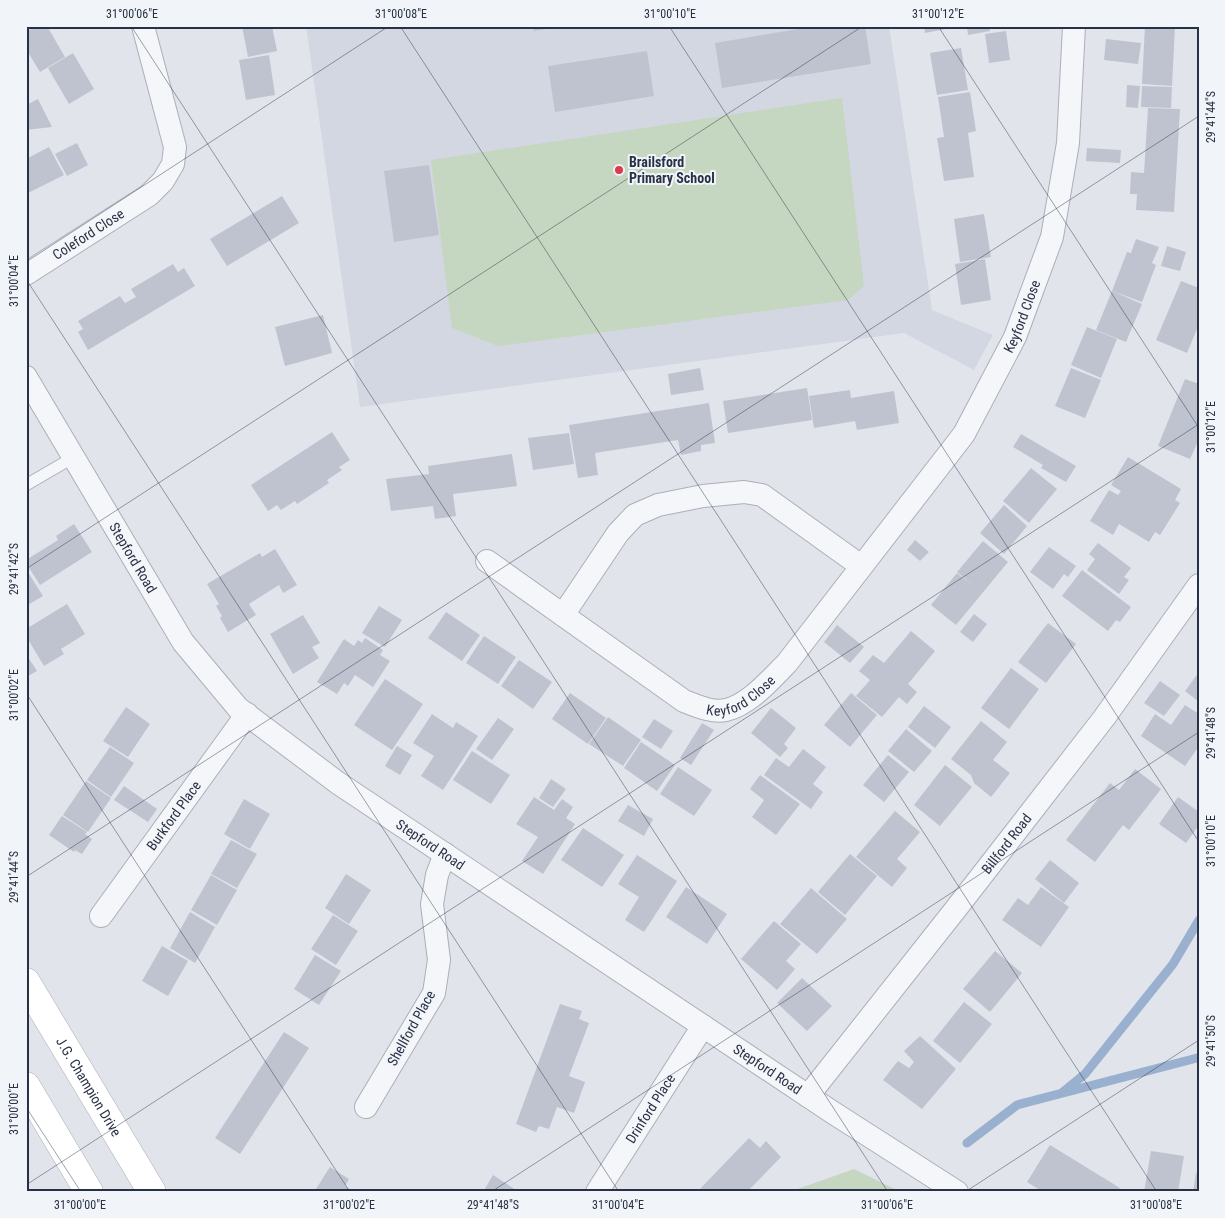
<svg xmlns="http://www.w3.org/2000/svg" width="1225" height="1218" font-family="'Roboto Condensed',sans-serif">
<rect width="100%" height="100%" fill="#e1e5eb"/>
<!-- built -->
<polygon fill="#d3d7e1" points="306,26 889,26 932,310 993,335 974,370 904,333 360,407"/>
<!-- green -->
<g fill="#c5d6c1">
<polygon points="842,98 864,286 848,300 498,346 452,328 431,160"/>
<polygon points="854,1169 901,1192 789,1192"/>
</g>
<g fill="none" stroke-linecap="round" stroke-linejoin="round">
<!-- stream -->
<g stroke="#99b0cf" stroke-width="9">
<polyline points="1063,1092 1085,1074 1173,964 1199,920"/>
<polyline points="967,1143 1017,1105 1197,1058 1199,1059"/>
</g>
</g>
<!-- building -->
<g fill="#bec3cf">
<polygon points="37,26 47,26 65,57 40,72 26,49 26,32"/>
<polygon points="242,26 272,26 277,51 248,57"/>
<polygon points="533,26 560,26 560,27 534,31"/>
<polygon points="816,26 865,26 871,64 722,88 715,43"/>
<polygon points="924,26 957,26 957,27 925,33"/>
<polygon points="967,26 989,26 990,31 968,35"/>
<polygon points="1145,26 1175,26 1172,86 1142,84"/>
<polygon points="1006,31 1010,60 989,63 985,34"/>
<polygon points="1106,39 1141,43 1138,64 1104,60"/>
<polygon points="961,48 968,90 937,95 930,53"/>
<polygon points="647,51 654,96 555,112 548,66"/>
<polygon points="73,53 94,89 69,104 48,68"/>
<polygon points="269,55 275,95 246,100 239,60"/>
<polygon points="1127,85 1140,86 1138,108 1126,107"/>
<polygon points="1142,86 1172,87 1171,108 1141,107"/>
<polygon points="970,92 976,131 968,133 974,177 944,181 937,138 944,137 938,97"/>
<polygon points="38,99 52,127 26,130 26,105"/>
<polygon points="1148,108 1180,109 1174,212 1136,210 1137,194 1130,194 1131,172 1144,173"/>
<polygon points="77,143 88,165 67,176 55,154"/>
<polygon points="49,147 64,175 26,194 26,159"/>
<polygon points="1087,148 1121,150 1120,163 1086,161"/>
<polygon points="429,165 439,235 394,242 384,171"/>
<polygon points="282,196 299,223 227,266 210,239"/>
<polygon points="984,214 991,257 960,262 954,219"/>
<polygon points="1136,239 1159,247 1152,263 1156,265 1142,302 1112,291 1127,252 1131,253"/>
<polygon points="1167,246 1186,252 1180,271 1161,266"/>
<polygon points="985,259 991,300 961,305 955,264"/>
<polygon points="173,264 178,272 184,268 195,286 88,350 78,332 83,329 78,321 120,296 125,303 136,297 131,289"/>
<polygon points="1181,281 1199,288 1199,324 1187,353 1156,340"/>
<polygon points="1112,291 1142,304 1126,342 1096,330"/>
<polygon points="323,315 332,353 285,366 275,327"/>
<polygon points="1087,327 1117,339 1101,378 1071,365"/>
<polygon points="700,368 704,390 671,395 668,374"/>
<polygon points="1071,368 1101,380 1085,418 1055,406"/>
<polygon points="1185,379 1199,384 1199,439 1190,459 1158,446"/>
<polygon points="807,388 812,420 728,433 723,401"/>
<polygon points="850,390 851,398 894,391 899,423 857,430 855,421 814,428 809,396"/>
<polygon points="709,403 715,443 701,445 701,451 681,455 678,440 595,453 598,475 578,478 569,425"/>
<polygon points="332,432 350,460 339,467 342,470 327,480 329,483 297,504 295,501 281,510 277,505 268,511 251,485"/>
<polygon points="569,433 574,464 533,470 528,438"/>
<polygon points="1021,434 1076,466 1066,482 1041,468 1043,465 1013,447"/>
<polygon points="512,454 517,486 453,494 456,516 435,519 433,506 391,511 386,479 429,474 428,466"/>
<polygon points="1128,457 1181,489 1175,500 1180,503 1160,535 1155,532 1149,542 1119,524 1113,535 1090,521 1109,490 1118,495 1121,491 1111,485"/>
<polygon points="1031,468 1057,489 1029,523 1003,501"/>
<polygon points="1004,505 1027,526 1004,554 980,533"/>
<polygon points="74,524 92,552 40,585 26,563 26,560 58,540 56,536"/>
<polygon points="915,540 929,552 920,561 907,550"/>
<polygon points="983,541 1008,562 956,625 931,605 957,573 973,585 957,572"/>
<polygon points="1098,543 1131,568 1124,577 1129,580 1119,594 1087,570 1095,559 1089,554"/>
<polygon points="1049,547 1076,566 1068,577 1064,574 1053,589 1030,572"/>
<polygon points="275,549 297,585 283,593 279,585 249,604 256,615 228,632 220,618 222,616 216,606 219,604 207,584 260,553 262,557"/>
<polygon points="26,569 43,596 26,606"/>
<polygon points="1082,570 1131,607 1120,622 1116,620 1108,631 1062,596"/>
<polygon points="67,604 85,634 61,649 64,654 44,666 26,636 26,629"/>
<polygon points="379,606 402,620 385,647 362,633"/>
<polygon points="446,612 480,635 462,661 428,638"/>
<polygon points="974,614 987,624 973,642 960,632"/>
<polygon points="303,615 320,643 312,647 319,658 293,674 270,634"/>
<polygon points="1048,623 1076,644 1046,683 1018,662"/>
<polygon points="837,625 864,647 850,663 824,642"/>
<polygon points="911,631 935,651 908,684 917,692 907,704 899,697 882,717 856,696 870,680 859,671 873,655 884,663"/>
<polygon points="484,636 516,657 498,684 466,663"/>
<polygon points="365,638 383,650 380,655 390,661 373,687 355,675 348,686 344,683 337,694 317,682 344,639 354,646 358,640 362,643"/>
<polygon points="26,654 37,671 26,677"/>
<polygon points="519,660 552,682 533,709 501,686"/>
<polygon points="1011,668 1039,689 1009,729 981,708"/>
<polygon points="1199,672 1199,702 1185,691"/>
<polygon points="385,679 423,704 392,750 354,725"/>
<polygon points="1160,681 1180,695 1164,716 1144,703"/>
<polygon points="570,693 606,718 588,744 552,719"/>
<polygon points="851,693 877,715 850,747 824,725"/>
<polygon points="1185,705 1199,714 1199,746 1185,766 1141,736 1155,714 1171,725"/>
<polygon points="924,706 951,727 935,748 908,727"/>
<polygon points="126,707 150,724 128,757 103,741"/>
<polygon points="771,708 796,728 784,744 788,748 780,757 751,733"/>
<polygon points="432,714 453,728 456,722 478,736 443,790 421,776 434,756 413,743"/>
<polygon points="608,717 641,740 623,766 589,744"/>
<polygon points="498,718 514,729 492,760 476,749"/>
<polygon points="654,719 673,731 661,749 642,737"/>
<polygon points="981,721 1007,742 993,760 1010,773 991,797 974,783 971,775 951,759"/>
<polygon points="702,723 714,730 691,765 680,758"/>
<polygon points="906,729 932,751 914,772 888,751"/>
<polygon points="641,742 675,765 657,791 624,768"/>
<polygon points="397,746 412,755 400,775 385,766"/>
<polygon points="110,747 134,763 111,797 87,780"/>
<polygon points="803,749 826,767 813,784 823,792 811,809 764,775 776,758 789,767"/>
<polygon points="472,751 510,775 491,804 453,780"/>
<polygon points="888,755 909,772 884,802 863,785"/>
<polygon points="945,765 972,787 940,826 914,805"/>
<polygon points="678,767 712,790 694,816 660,794"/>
<polygon points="1135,769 1161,789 1129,830 1123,825 1095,862 1066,840 1110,783 1119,790"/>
<polygon points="760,775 800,804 776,835 752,817 764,800 750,789"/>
<polygon points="551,779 566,789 553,807 539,798"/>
<polygon points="86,781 111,798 88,832 63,815"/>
<polygon points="124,786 157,809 148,822 114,800"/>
<polygon points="534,797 554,810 562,799 573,807 566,818 575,824 543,874 522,861 538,837 516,824"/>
<polygon points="1178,797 1199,812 1199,825 1186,843 1159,824"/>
<polygon points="244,799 270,814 250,849 224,834"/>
<polygon points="628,805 653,819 644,836 618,821"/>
<polygon points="895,811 920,832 897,859 907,868 892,887 856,857"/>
<polygon points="62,816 87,832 85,834 92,839 82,854 75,850 74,852 49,835"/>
<polygon points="583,828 624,855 602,887 561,860"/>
<polygon points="231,840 257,854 237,888 211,874"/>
<polygon points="850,854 877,876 845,915 818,892"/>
<polygon points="637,855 677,881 644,932 625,920 639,897 618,884"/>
<polygon points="1050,860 1079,883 1064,903 1035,879"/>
<polygon points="346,874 371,890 349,924 325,908"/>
<polygon points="211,875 237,890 217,925 191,910"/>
<polygon points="686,887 727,914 707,944 666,917"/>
<polygon points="1041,887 1069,907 1041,947 1002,920 1018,898 1028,905"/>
<polygon points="811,888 847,919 817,954 780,924"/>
<polygon points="190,912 215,927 195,963 170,948"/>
<polygon points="333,915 358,931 336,965 311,949"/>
<polygon points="774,921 801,944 786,961 795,969 777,990 741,959"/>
<polygon points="162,946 188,961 168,996 142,981"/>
<polygon points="995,951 1022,973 990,1012 963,989"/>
<polygon points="315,955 341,971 319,1005 294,989"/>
<polygon points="802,978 832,1006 807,1031 777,1003"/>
<polygon points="964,1002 992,1024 960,1063 933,1041"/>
<polygon points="560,1004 582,1011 579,1019 589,1023 569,1076 585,1082 574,1113 557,1107 549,1129 539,1126 536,1132 516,1124"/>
<polygon points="284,1032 309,1048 240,1154 215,1138"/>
<polygon points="920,1036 956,1069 922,1109 883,1080 898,1061 909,1068 914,1062 904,1051"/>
<polygon points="749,1138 760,1148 766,1141 781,1157 747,1192 697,1192"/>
<polygon points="1050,1145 1120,1188 1117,1192 1043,1192 1027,1182"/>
<polygon points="1151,1151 1184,1156 1178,1192 1144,1192"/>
<polygon points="330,1167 349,1179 345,1186 354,1192 314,1192"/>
<polygon points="1196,1173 1199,1174 1199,1192 1193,1192"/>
<polygon points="493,1175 519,1192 483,1192"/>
</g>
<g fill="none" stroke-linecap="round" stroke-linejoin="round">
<!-- lane casing -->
<g stroke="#aaafb9" stroke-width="13">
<polyline id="lane" points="26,485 74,457"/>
</g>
<!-- street casing -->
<g stroke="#aaafb9" stroke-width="24">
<g id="street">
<path id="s1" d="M26 274 149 195 163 181 173 164 175 147 143 26"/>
<path id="s2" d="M26 377 183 642 238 708 338 783 832 1112 957 1192"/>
<path id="s3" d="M487 561 684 701C697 706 712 713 726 710 749 705 771 679 787 663L964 434 1015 337 1052 237 1068 143 1074 26"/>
<polyline points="563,615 618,533 635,515 658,505 703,496 744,492 762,495 861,566"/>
<path id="s4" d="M101 916 247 714"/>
<path id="s5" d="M808 1096 955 910 1104 718 1199 585"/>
<polyline points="366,1107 434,993 439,960 432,904 437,875 445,854"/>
<path id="s6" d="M597 1192 703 1026"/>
</g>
</g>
<!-- secondary casing -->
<g stroke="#aaafb9" stroke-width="29">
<g id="secondary">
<path id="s7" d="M26 982 152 1192"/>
<polyline points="26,1086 89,1192"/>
</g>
</g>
<!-- lane -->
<use href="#lane" stroke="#f5f6f9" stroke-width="11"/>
<!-- street -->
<use href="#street" stroke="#f5f6f9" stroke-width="22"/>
<!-- secondary -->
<use href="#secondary" stroke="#fff" stroke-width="28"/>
</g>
<!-- ticks -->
<path fill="none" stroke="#283145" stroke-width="1" stroke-opacity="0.45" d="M131 26 888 1192M400 26 1157 1192M669 26 1199 842M938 26 1199 428M26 262 389 26M26 279 619 1192M26 569 863 26M26 693 350 1192M26 877 1199 116M26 1107 81 1192M26 1185 1199 424M491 1192 1199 732M965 1192 1199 1040"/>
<!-- markers -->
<circle fill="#dc3b4a" stroke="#f1f4f8" stroke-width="2" cx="619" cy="170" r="5"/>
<g text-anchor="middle" stroke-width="4" stroke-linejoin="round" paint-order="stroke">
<!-- poi labels -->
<g font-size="14" font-weight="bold" fill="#283145" stroke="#f1f4f8" text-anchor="start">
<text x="629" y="167">Brailsford<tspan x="629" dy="16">Primary School</tspan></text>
</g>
<!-- street labels -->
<g font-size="14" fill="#283145" stroke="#f1f4f8">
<text dy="5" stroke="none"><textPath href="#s1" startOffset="74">Coleford Close</textPath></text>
<text dy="5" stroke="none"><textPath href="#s3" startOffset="784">Keyford Close</textPath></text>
<text dy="5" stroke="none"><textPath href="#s2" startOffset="210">Stepford Road</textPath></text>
<text dy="5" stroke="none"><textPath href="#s3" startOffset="304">Keyford Close</textPath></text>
<text dy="5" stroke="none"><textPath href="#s4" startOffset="124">Burkford Place</textPath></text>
<text dy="5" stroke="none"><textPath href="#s5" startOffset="321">Billford Road</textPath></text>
<text dy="5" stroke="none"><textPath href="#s2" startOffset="630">Stepford Road</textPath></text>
<text transform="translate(411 1028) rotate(-61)" y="5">Shellford Place</text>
<text dy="5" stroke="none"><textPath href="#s2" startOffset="1035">Stepford Road</textPath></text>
<text dy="5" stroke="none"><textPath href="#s7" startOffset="122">J.G. Champion Drive</textPath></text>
<text dy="5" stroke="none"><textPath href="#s6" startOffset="99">Drinford Place</textPath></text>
</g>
</g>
<!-- border -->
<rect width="1225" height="1218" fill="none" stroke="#f1f4f8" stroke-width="55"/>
<rect x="28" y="28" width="1170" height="1162" fill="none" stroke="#283145" stroke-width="2"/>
<g font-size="12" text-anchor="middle" fill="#283145">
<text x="132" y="18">31°00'06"E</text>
<text x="401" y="18">31°00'08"E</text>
<text x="670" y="18">31°00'10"E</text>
<text x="938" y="18">31°00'12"E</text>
<text transform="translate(1211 117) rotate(-90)" y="4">29°41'44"S</text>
<text transform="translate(14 281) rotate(-90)" y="4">31°00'04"E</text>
<text transform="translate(1211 427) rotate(-90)" y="4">31°00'12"E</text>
<text transform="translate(14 569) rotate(-90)" y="4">29°41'42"S</text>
<text transform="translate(14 695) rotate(-90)" y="4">31°00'02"E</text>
<text transform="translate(1211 733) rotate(-90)" y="4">29°41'48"S</text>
<text transform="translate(1211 841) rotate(-90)" y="4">31°00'10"E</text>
<text transform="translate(14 877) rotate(-90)" y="4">29°41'44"S</text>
<text transform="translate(1211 1041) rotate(-90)" y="4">29°41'50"S</text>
<text transform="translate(14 1109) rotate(-90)" y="4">31°00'00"E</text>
<text x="80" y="1209">31°00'00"E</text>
<text x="349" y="1209">31°00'02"E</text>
<text x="493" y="1209">29°41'48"S</text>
<text x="618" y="1209">31°00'04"E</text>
<text x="887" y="1209">31°00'06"E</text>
<text x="1156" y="1209">31°00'08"E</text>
</g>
</svg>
